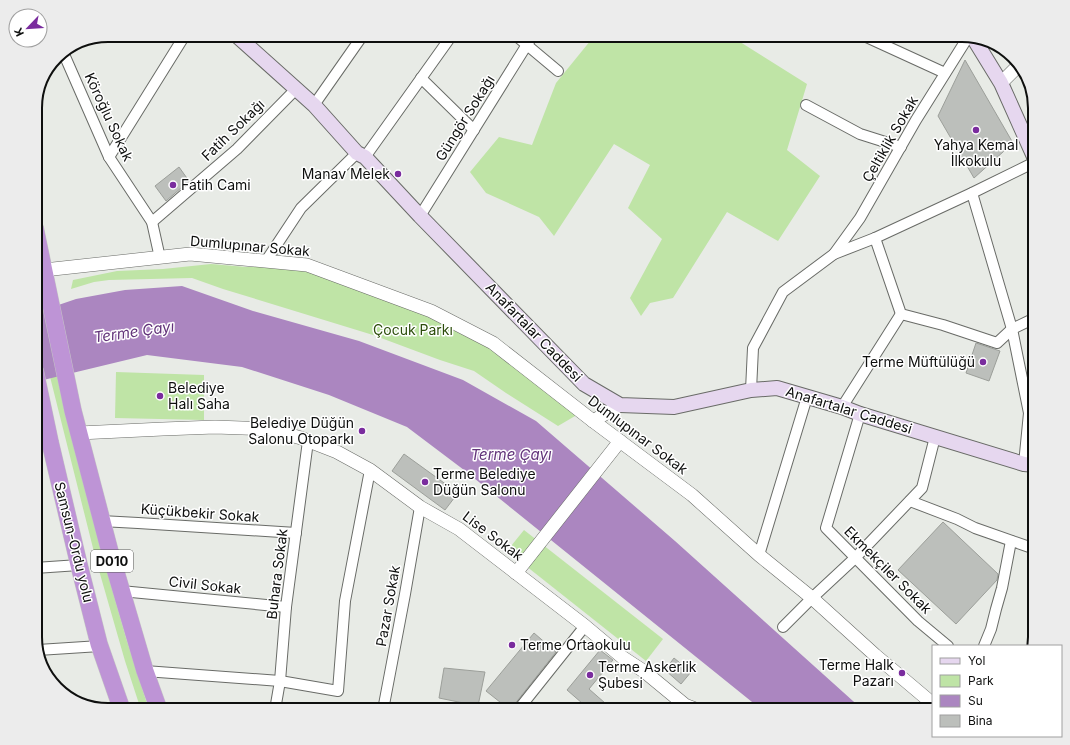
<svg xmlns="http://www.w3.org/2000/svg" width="1070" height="745" font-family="Inter,sans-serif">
<rect width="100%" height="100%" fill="#e8ebe6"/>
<!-- green -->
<g fill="#bfe4a6">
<polygon points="595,35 729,35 807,84 787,150 820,176 778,241 727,212 673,298 650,303 641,316 630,298 662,239 628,208 650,165 614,144 554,236 539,217 486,193 470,172 499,137 532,145 556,83"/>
<polygon points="211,264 246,267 291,267 329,278 452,325 587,409 558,426 506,393 474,371 440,360 373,335 223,289 192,278 109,280 94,282 71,289 73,280 117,271 163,269"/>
<polygon points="35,281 104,561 126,638 149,710 141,710 125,661 96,560 35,317"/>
<polygon points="116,372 204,375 204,420 115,418"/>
<polygon points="524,530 663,639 646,661 507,551"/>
</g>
<!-- water -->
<polygon fill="#ab86c0" points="182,286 253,311 359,341 463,380 536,421 675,541 863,710 762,710 464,470 407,427 329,395 242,367 147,355 35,382 35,313 76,299 125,290"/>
<!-- building -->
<g fill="#bcbfbb" stroke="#9c9f9a">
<polygon points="965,60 1013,143 974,178 938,116"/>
<polygon points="179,167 189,181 166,201 155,186"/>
<polygon points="976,343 1000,351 989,381 966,373"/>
<polygon points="404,454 458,493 445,510 392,471"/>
<polygon points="943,522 998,574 997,580 956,624 898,570"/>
<polygon points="534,633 556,652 510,710 486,691"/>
<polygon points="600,650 613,660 589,689 613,710 590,710 567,690"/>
<polygon points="674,658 691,672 681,684 665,670"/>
<polygon points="444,668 485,672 478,706 439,698"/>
</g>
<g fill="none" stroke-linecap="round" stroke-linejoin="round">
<!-- minor casing -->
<g stroke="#696b67" stroke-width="12">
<g id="minor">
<polyline points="515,35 558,71"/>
<polyline points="862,35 945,73"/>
<polyline points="63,52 109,157 152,222 160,258"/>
<polyline points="421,78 474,130"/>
<polyline points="314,105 363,35"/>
<polyline points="806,105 860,134 901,147"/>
<polyline points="109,157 185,35"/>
<polyline points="365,157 452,35"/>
<polyline points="972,193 1012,329 1029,413 1024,464"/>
<polyline points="420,216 533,35"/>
<polyline points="152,222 237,149 296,89"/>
<polyline points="875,238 901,314 943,325 997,343 1012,329 1035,318"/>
<polyline points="834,254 860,218 916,120 968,37"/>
<polyline points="266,261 301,208 357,153"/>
<polyline points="751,390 753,348 783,292 834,254 875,238 972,193 1035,162"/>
<polyline points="842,407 901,314"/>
<polyline points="860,414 826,528 918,621 948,646"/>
<polyline points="910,501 957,519 975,528 1035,549"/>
<polyline points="101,521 138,523 296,533"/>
<polyline points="759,555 807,397"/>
<polyline points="35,568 79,565"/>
<polyline points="121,591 286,607"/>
<polyline points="783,627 812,598 855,558 922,488 935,437"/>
<polyline points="984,646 991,629 996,609 1002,588 1011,541"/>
<polyline points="38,650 100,646"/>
<polyline points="145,671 280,681 338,691 345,601 370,470"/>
<polyline points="275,710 280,681 286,607 308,441"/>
<polyline points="383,710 405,594 420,507"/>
<polyline points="518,710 585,626"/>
</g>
</g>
<!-- tertiary casing -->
<g stroke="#696b67" stroke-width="14">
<g id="tertiary">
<polyline points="1001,83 1019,65"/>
<polyline points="44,270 190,254 307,265 431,311 493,343 593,421 692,495 759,555 812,598 875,655 933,704"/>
<polyline points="593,421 620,405"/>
<polyline points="79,433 163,429 215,427 269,429 301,438 337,452 370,470 420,507 459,529 585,626 622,657 645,672 685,705 698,710"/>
<polyline points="35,445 50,442"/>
<polyline points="516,573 620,441"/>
</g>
</g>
<!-- secondary casing -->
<g stroke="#696b67" stroke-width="16">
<g id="secondary">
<polyline points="236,35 314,105 357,153 365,157 420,216 584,384 620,405 674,407 751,390 777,388 842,407 860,414 1024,464 1035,465"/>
<polyline points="974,39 1001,83 1035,159"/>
</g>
</g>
<!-- trunk casing -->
<g stroke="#c5c5c5" stroke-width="18">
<g id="trunk">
<polyline points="35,228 73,411 110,552 145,671 159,710"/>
<polyline points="35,371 50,442 79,565 99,644 122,710"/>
</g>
</g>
<!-- minor -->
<use href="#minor" stroke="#fff" stroke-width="10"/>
<!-- tertiary -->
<use href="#tertiary" stroke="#fff" stroke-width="13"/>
<!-- secondary -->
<use href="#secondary" stroke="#e6d7ef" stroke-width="14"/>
<!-- trunk -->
<use href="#trunk" stroke="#be94d6" stroke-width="17"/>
</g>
<!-- markers -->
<g fill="#7a2c9e" stroke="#fff" stroke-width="1.5">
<circle cx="976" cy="130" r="4"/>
<circle cx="398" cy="174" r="4"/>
<circle cx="173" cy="185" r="4"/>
<circle cx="983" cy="362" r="4"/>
<circle cx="160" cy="396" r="4"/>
<circle cx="362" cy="431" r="4"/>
<circle cx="425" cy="482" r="4"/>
<circle cx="512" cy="645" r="4"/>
<circle cx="902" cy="673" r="4"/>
<circle cx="590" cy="675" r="4"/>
</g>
<g text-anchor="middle" stroke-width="3" stroke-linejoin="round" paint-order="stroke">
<!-- shield labels -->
<rect fill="#fff" stroke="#565756" stroke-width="1" x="91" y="550" width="42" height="22" rx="3"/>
<g font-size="13" font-weight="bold" fill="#0e0f0e">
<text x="112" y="566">D010</text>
</g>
<!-- street labels -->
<g font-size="14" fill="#0e0f0e" stroke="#fff">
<text transform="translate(109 117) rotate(65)" y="5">Köroğlu Sokak</text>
<text transform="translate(465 118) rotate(-58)" y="5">Güngör Sokağı</text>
<text transform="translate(233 130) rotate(-44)" y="5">Fatih Sokağı</text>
<text transform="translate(890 139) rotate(-60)" y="5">Çeltiklik Sokak</text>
<text transform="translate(250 246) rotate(5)" y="5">Dumlupınar Sokak</text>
<text transform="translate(534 332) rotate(46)" y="5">Anafartalar Caddesi</text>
<text transform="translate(849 410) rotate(17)" y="5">Anafartalar Caddesi</text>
<text transform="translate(638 435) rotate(37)" y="5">Dumlupınar Sokak</text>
<text transform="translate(200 513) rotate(4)" y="5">Küçükbekir Sokak</text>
<text transform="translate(493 536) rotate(37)" y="5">Lise Sokak</text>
<text transform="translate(74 542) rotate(76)" y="5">Samsun-Ordu yolu</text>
<text transform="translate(888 570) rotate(45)" y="5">Ekmekçiler Sokak</text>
<text transform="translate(277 574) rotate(-83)" y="5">Buhara Sokak</text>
<text transform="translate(205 585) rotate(6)" y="5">Civil Sokak</text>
<text transform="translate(388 606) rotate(-80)" y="5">Pazar Sokak</text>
</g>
<!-- poi labels -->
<g font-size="14" fill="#0e0f0e" stroke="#fff" text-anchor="start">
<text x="976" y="150" text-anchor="middle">Yahya Kemal<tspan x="976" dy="16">İlkokulu</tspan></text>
<text x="390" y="179" text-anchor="end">Manav Melek</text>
<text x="181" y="190">Fatih Cami</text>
<text x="975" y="367" text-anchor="end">Terme Müftülüğü</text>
<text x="168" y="393">Belediye<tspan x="168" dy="16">Halı Saha</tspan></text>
<text x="354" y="428" text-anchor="end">Belediye Düğün<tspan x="354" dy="16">Salonu Otoparkı</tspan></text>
<text x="433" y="479">Terme Belediye<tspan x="433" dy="16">Düğün Salonu</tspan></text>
<text x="520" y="650">Terme Ortaokulu</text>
<text x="894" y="670" text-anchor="end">Terme Halk<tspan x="894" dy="16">Pazarı</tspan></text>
<text x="598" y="672">Terme Askerlik<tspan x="598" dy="16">Şubesi</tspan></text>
</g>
<!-- park labels -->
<g font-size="14" fill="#2c4d0b" stroke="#fff">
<text x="413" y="335">Çocuk Parkı</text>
</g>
<!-- water labels -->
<g font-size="15" font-style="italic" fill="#62337a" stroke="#fff">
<text transform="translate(134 332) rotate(-8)" y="5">Terme Çayı</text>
<text x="511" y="460">Terme Çayı</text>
</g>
</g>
<!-- crop -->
<path d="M0 0H1070V745H0ZM108 42H962A66 66 0 0 1 1028 108V637A66 66 0 0 1 962 703H108A66 66 0 0 1 42 637V108A66 66 0 0 1 108 42Z" fill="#ececec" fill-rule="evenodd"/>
<path fill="none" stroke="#0e0f0e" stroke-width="2" d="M108 42H962A66 66 0 0 1 1028 108V637A66 66 0 0 1 962 703H108A66 66 0 0 1 42 637V108A66 66 0 0 1 108 42Z"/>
<!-- legend -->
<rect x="932" y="645" width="130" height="92" fill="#ffffff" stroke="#9f9f9f"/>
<rect x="940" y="658" width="20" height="6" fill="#e6d7ef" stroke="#9f9f9f"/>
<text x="968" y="665" font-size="12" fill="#0e0f0e">Yol</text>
<rect x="940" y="675" width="20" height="12" fill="#bfe4a6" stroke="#9f9f9f"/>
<text x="968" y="685" font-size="12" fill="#0e0f0e">Park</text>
<rect x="940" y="695" width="20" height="12" fill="#ab86c0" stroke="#9f9f9f"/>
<text x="968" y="705" font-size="12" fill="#0e0f0e">Su</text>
<rect x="940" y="715" width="20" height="12" fill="#bcbfbb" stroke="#9f9f9f"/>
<text x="968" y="725" font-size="12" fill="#0e0f0e">Bina</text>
<!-- north arrow -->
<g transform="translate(28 28) rotate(245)"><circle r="19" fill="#ffffff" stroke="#9f9f9f"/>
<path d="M0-3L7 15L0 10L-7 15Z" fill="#7a2c9e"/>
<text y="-6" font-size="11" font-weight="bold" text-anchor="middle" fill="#0e0f0e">K</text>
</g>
</svg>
